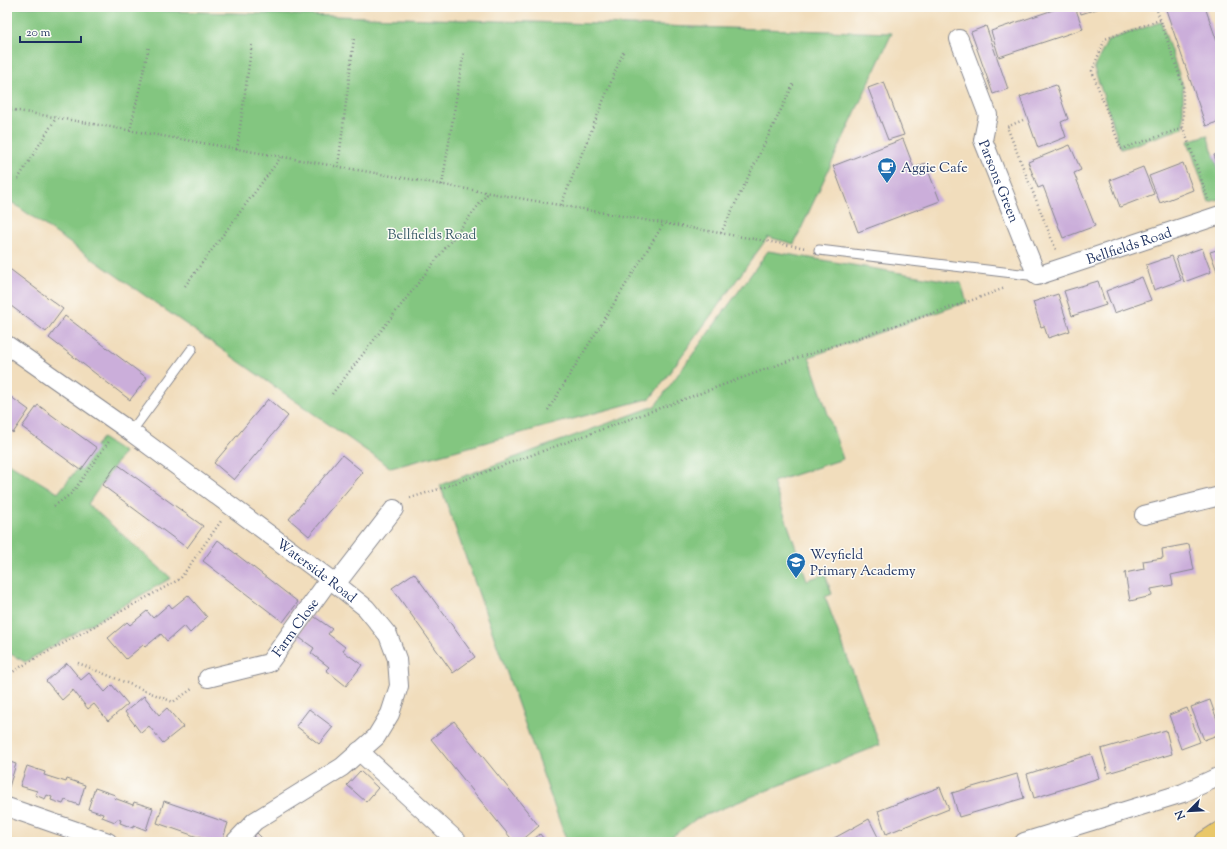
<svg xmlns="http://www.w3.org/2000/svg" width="1227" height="849" font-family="'Sorts Mill Goudy',serif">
<rect width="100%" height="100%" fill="#fdfcf7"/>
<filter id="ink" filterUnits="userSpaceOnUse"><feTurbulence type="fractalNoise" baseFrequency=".025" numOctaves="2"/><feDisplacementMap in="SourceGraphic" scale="8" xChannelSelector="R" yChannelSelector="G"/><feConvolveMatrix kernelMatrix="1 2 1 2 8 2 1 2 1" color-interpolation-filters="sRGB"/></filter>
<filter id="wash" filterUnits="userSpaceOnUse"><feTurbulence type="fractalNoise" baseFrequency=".012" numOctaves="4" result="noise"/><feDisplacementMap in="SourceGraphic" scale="16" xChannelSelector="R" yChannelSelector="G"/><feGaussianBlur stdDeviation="0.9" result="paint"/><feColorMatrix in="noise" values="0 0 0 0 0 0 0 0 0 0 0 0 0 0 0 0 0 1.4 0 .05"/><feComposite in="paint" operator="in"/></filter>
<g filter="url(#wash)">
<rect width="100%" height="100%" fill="#f1ddbc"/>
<!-- green -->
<g fill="#83c680" stroke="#4f7a6f">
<polygon points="7,7 39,7 892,33 794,244 768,237 651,398 391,468 7,199"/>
<polygon points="1161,22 1183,86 1183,128 1121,149 1094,68 1108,40"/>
<polygon points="1207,135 1220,173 1220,199 1209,202 1188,141"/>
<polygon points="768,251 961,283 967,302 809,357 843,459 773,482 807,580 825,574 832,594 825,597 880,745 696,819 665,842 567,842 440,485 655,406"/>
<polygon points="102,438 124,452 88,504 171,578 25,662 7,652 7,462 58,493"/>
</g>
<g id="blocks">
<!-- building -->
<g fill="#cbaeda">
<polygon points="1062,7 1075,7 1083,29 999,57 991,31"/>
<polygon points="1079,7 1103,7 1081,14"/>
<polygon points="1165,7 1205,7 1220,50 1220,121 1206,126"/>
<polygon points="986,26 1008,89 993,94 971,32"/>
<polygon points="884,82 904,135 888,140 868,88"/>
<polygon points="1056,85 1068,119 1061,122 1066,137 1038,148 1020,97"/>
<polygon points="903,139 914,168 925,163 940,201 858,232 833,166"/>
<polygon points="1070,145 1081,170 1074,173 1095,226 1063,238 1043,186 1038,188 1028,162"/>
<polygon points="1220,153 1220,173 1214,155"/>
<polygon points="1183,163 1193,190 1160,203 1149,176"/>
<polygon points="1143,167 1154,194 1120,207 1110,180"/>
<polygon points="1202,248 1211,272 1184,282 1176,257"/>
<polygon points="1220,249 1220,279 1210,252"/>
<polygon points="1172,256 1181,280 1154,290 1146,265"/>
<polygon points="7,267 63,309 46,332 7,303"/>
<polygon points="1142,277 1151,300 1114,313 1106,291"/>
<polygon points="1098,281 1106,305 1072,316 1064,291"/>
<polygon points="1058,294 1070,331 1048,338 1044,326 1041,327 1033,302"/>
<polygon points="65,316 147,378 130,400 49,338"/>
<polygon points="7,394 29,410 13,433 7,428"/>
<polygon points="268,399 288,416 234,480 214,463"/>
<polygon points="38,405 97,448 81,470 22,427"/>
<polygon points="342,455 363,472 309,536 289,519"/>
<polygon points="117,464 203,526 187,548 102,485"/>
<polygon points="218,540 298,602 283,622 203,561"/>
<polygon points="1189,544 1194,570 1171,575 1173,585 1151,589 1152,596 1130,601 1125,573 1144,569 1143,561 1163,558 1162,549"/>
<polygon points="414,573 475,657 453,673 392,588"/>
<polygon points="188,595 207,617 190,633 184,626 167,641 161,634 145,647 143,645 126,659 108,638 127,622 130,625 147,611 153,618 169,604 172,608"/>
<polygon points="312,615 332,629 328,634 345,647 343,651 362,665 346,686 326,670 329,667 311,653 314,648 297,636"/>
<polygon points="67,663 81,680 89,673 105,692 112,685 128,704 108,721 94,704 88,709 73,690 62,700 46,681"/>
<polygon points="144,696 159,715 167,708 183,727 163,743 149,726 141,733 125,712"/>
<polygon points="1210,700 1220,728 1220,734 1204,740 1191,707"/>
<polygon points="1187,708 1200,742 1181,749 1169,715"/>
<polygon points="309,709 333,727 319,744 296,726"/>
<polygon points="454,721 539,826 520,842 514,842 431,739"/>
<polygon points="1166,730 1172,754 1108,773 1101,749"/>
<polygon points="1091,754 1099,778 1034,798 1027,774"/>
<polygon points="7,761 16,764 9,787 7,786"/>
<polygon points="27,766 45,772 44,775 66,782 67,779 85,785 79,805 65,800 63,804 51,800 52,797 47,795 45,799 35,795 37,791 20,786"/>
<polygon points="360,771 378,788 366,802 347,785"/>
<polygon points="1017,774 1024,798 959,817 952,793"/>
<polygon points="940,787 949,809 886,834 878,811"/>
<polygon points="95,788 115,795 114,798 133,805 134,802 153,808 146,830 133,825 133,828 120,823 121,820 117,819 115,822 102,817 103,814 88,809"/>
<polygon points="164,801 228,823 222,842 212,842 157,823"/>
<polygon points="869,819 880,841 878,842 827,842"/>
<polygon points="257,833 266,842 249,842"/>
<polygon points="540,834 546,842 530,842"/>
</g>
</g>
</g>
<g filter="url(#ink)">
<use href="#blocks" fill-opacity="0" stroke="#86868d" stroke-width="1"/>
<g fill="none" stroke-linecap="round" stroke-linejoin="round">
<!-- lane casing -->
<g stroke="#86868d" stroke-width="11">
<g id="lane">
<polyline points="819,250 1037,276"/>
<polyline points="131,432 192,349"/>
</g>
</g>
<!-- street casing -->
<g stroke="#86868d" stroke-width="20">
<g id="street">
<path id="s1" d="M959 39 988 115 983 140 1037 276 1220 215"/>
<path id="s2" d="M7 345 131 432 231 506 336 584 366 608 388 635 397 659 399 686 390 714 376 737 342 767 255 821 235 842"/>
<polyline points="1144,515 1220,496"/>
<polyline points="336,584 394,509"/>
<path id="s3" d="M208 678 269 663 329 580"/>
<polyline points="359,751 458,842"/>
<polyline points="7,807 108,842"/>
<polyline points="1024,842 1183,793 1220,776"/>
</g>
</g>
<!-- primary casing -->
<g stroke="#86868d" stroke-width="24">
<polyline id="primary" points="1206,842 1220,833"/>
</g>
<!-- path -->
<g stroke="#86868d" stroke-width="2.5" stroke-dasharray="1 3" stroke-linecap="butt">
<polyline points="1156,7 1183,86 1183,128 1188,141 1208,199"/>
<polyline points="1160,20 1105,39 1092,71 1121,149 1183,128"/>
<polyline points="7,109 806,248"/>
<polyline points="1023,120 1007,127 1056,250"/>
<polyline points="130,131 149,46"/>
<polyline points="237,149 252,43"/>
<polyline points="338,167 354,38"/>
<polyline points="18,179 56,118"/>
<polyline points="442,185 464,51"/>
<polyline points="561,205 624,50"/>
<polyline points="721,233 794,83"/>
<polyline points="185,286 281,157"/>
<polyline points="332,394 488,193"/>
<polyline points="548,410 664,223"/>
<polyline points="410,498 439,489 791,360 967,302 1005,288"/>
<polyline points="54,506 72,493 110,440"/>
<polyline points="78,663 173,702 192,689"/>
<polyline points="7,676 22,666 180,579 221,521"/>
</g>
<!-- lane -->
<use href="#lane" stroke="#fff" stroke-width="9"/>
<!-- street -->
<use href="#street" stroke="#fff" stroke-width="18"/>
<!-- primary -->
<use href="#primary" stroke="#e9c769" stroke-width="22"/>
</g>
</g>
<!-- icons -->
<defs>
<g id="cafe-pin" transform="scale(1)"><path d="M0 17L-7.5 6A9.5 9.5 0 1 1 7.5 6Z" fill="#1f6fb2" stroke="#fdfcf7"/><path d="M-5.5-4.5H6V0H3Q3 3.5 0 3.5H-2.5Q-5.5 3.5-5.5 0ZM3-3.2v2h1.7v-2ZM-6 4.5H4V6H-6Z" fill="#fff"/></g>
<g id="school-pin" transform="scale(1)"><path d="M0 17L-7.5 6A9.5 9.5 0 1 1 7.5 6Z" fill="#1f6fb2" stroke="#fdfcf7"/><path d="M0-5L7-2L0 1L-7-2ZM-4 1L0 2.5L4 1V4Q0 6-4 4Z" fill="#fff"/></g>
</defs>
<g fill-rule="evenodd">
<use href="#cafe-pin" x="887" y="167"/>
<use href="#school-pin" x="796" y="562"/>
</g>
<g text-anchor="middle" stroke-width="3" stroke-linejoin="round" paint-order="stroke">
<!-- poi labels -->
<g font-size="14" fill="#1b2f5e" stroke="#fdfcf7" text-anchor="start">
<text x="901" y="172">Aggie Cafe</text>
<text x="810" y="559">Weyfield<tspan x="810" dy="16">Primary Academy</tspan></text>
</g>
<!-- street labels -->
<g font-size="14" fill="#1b2f5e" stroke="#fdfcf7">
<text dy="5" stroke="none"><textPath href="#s1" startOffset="151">Parsons Green</textPath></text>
<text dy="5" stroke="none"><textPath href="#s1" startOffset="350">Bellfields Road</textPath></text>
<text dy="5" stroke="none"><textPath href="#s2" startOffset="383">Waterside Road</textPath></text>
<text dy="5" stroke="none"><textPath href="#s3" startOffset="107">Farm Close</textPath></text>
</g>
<!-- park labels -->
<g font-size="14" fill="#3a5c68" stroke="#fdfcf7">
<text x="432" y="239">Bellfields Road</text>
</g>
</g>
<!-- margin -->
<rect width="1227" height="849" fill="none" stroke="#fdfcf7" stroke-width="24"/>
<!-- north arrow -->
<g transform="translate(1189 811) rotate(246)" stroke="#fdfcf7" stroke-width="3" paint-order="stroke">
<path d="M0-3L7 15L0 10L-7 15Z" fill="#1b2f5e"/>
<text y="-6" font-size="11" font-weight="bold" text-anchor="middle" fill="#1b2f5e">N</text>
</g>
<!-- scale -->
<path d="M20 36v6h61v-6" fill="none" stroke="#1b2f5e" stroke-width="2"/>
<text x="26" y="36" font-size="12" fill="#1b2f5e" stroke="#fdfcf7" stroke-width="3" paint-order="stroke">20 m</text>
</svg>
